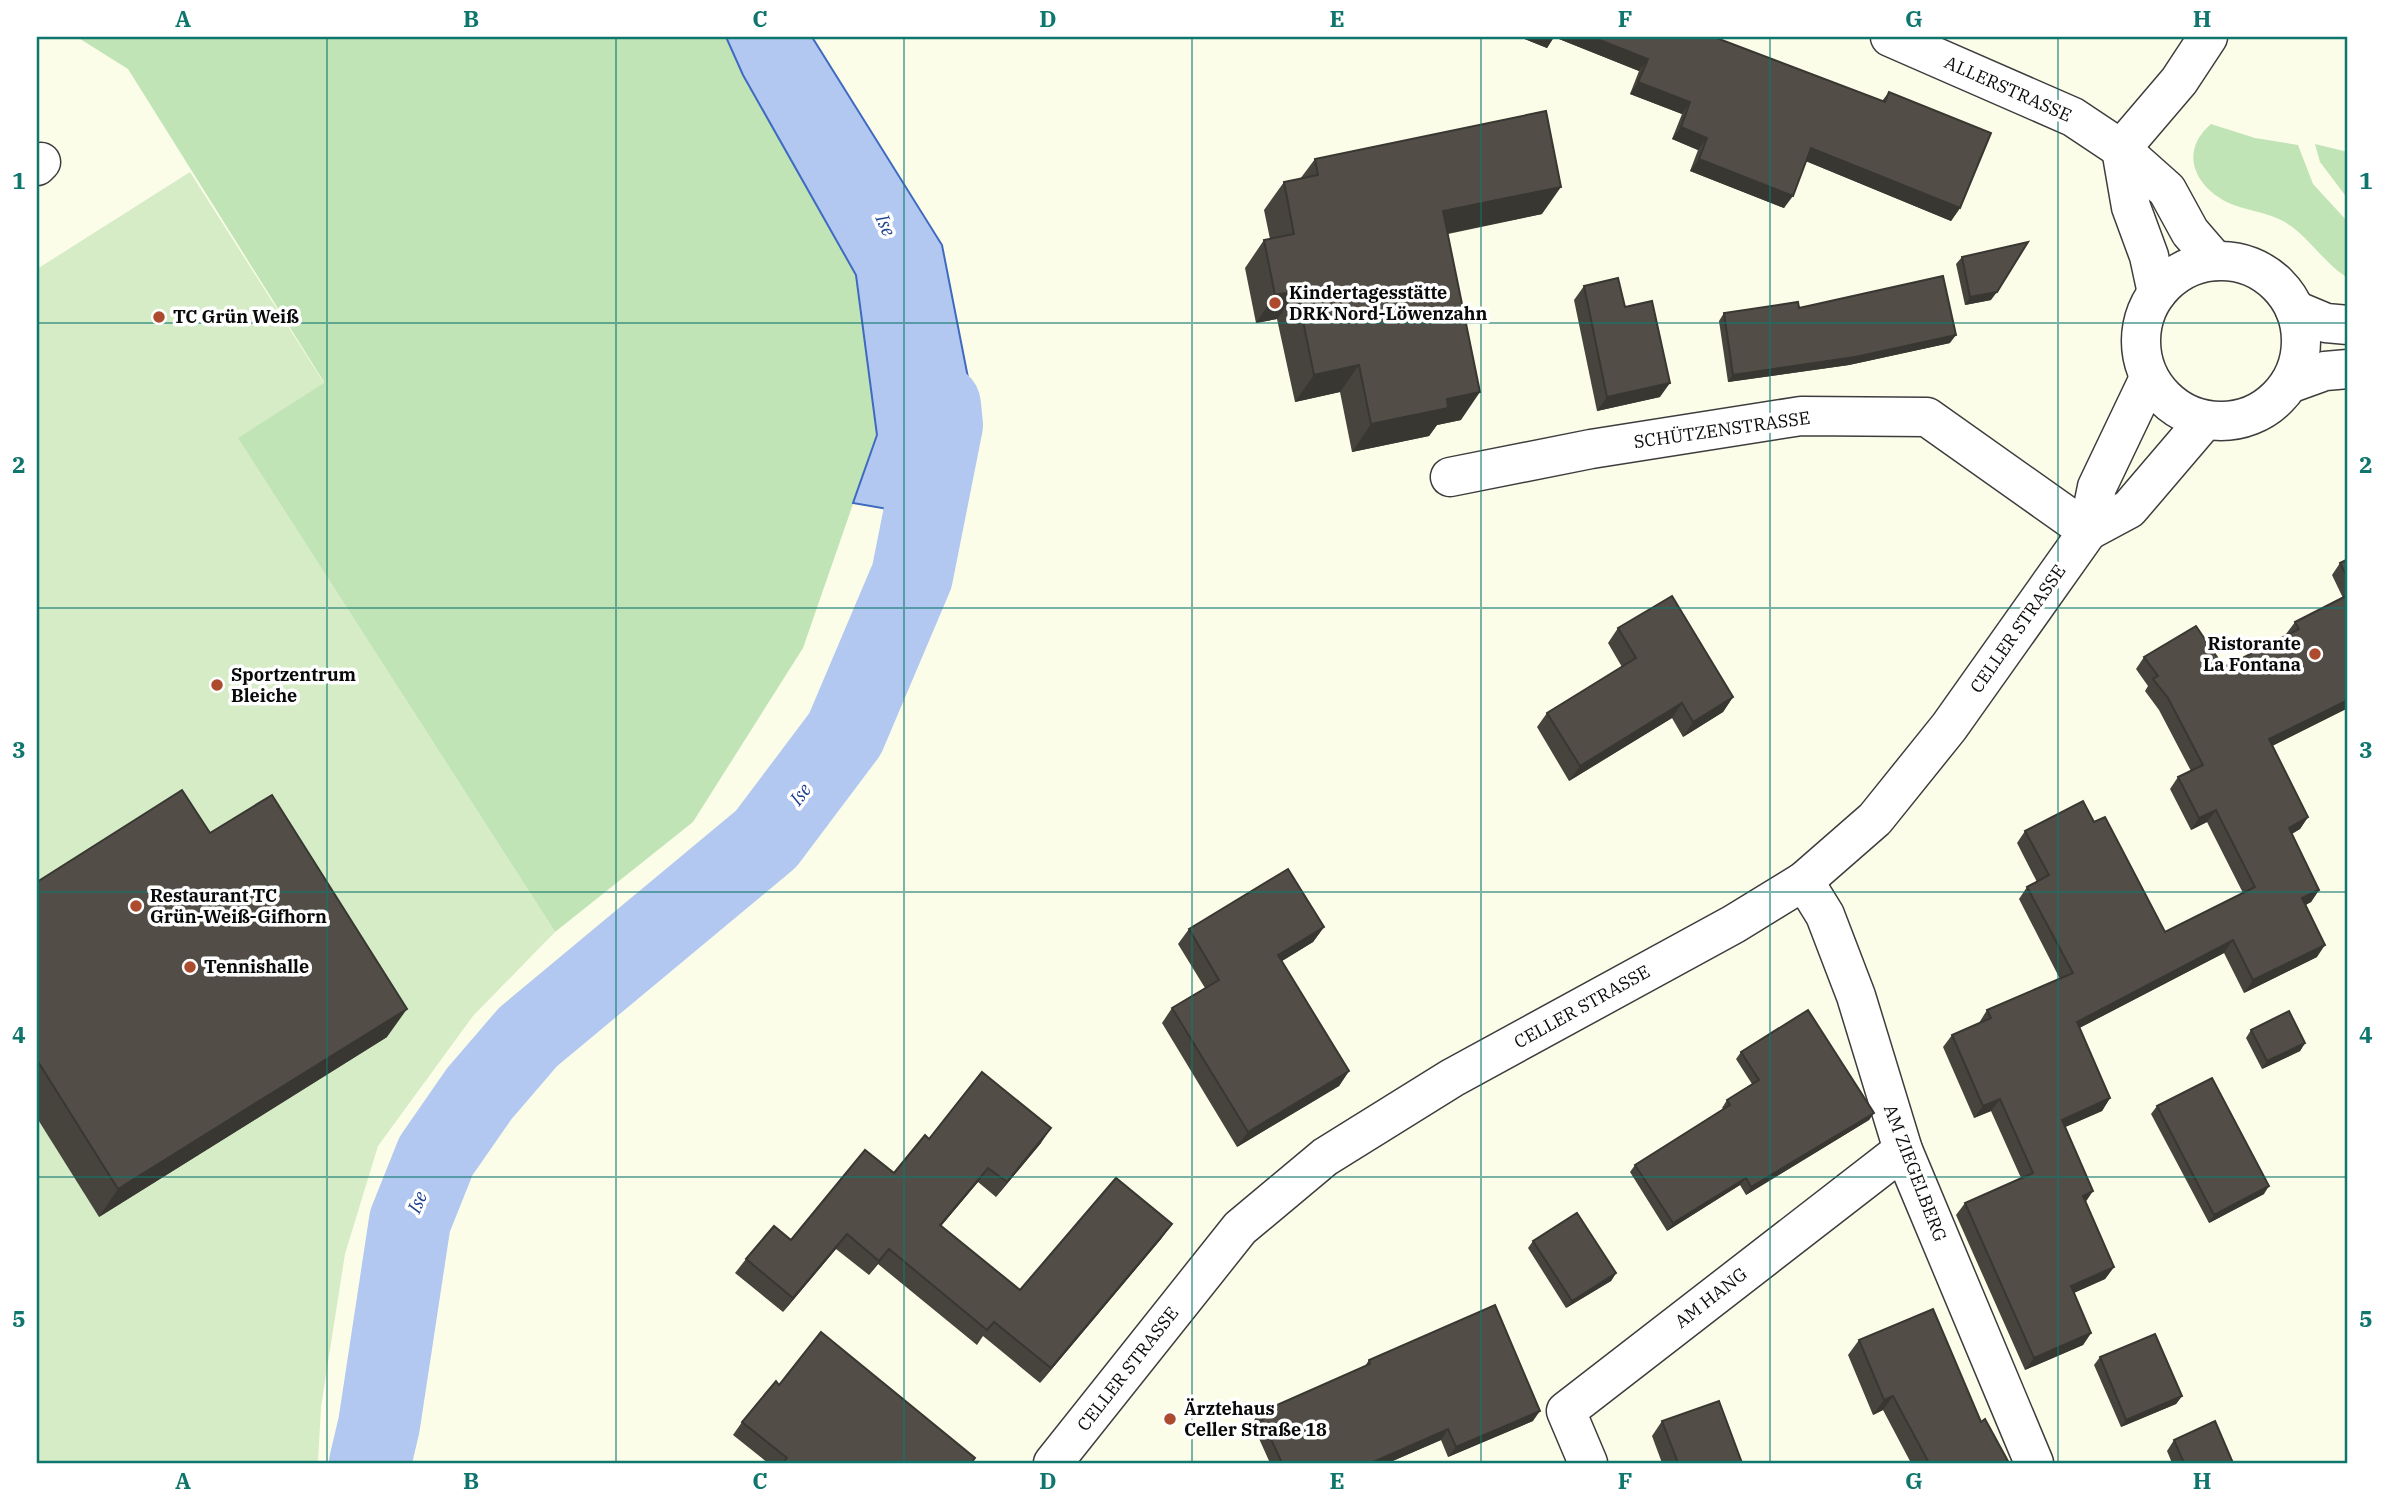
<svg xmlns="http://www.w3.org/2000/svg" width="2385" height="1500" font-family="'IBM Plex Serif',serif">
<rect width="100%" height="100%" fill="#fcfde9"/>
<!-- green -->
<g fill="#c1e4b6">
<polygon points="77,37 726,37 743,75 856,275 877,435 803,648 693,822 555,932 237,437 324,382 128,69"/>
<path d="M2211 124 2255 138 2298 145 2313 184 2348 222V278C2323 263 2309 236 2283 221 2266 212 2248 211 2231 204 2195 188 2178 152 2211 124Z"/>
<polygon points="2315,144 2348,152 2348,199 2320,162"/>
</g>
<!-- pitch -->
<polygon fill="#d5ecc7" points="190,172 324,383 238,438 555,932 473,1016 378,1146 345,1254 321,1407 318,1463 37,1463 37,269"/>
<!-- water -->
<polygon fill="#b2c8f0" stroke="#3f6ac1" stroke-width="2" points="726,37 812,37 942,245 972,398 940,518 853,503 877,435 856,275 743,75"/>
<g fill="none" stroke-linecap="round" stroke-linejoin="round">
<!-- river -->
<polyline stroke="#b2c8f0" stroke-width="82" points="370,1463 379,1425 410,1221 436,1156 479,1094 528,1037 766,839 845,734 912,576 942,425 940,405"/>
<!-- minor casing -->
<g stroke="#3d3d3d" stroke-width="41">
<g id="minor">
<polyline points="1890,37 2073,117 2121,149 2167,190 2190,232 2215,261"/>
<polyline points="2121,149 2131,207 2149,256 2157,293"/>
<polyline points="2121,149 2179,81 2208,37"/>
<polyline points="37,166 41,162"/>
<circle cx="2221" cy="341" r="80"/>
<polyline points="2295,310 2326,323 2348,325"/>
<polyline points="2289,384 2325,371 2348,369"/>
<polyline points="1450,477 1591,449 1801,416 1927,417 2088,531"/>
<polyline points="2088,531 2129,509 2205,420"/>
<polyline points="1804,881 1825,915 1856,996 1903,1150 2034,1463"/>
<polyline points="1053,1463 1240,1228 1325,1157 1452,1078 1734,924 1804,881 1875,819 1949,727 2088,531 2097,487 2149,378"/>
<polyline points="1588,1463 1566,1411 1903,1150"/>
</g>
</g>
<!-- minor -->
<use href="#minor" stroke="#fff" stroke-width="38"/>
</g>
<!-- wall -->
<g fill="#47433d">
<polygon points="1520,37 1714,37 1882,101 1889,92 1960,208 1951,221 1806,161 1784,208 1690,171 1698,150 1672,139 1682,114 1630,94 1639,71 1554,37 1547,48"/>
<polygon points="1315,159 1542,214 1448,234 1461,420 1437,425 1429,436 1352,452 1340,392 1295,402 1277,319 1256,323 1245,268 1264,240 1270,239 1264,210 1284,182 1300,179"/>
<polygon points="1962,257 1991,300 1965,305 1956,264"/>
<polygon points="1584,286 1660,397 1597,411 1574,300"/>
<polygon points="1799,308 1950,343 1849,365 1728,382 1719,321 1724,313"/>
<polygon points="2348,559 2348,708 2272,746 2308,817 2300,829 2292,834 2319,890 2311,902 2306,905 2317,957 2244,993 2224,953 2079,1028 2110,1098 2102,1111 2065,1127 2086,1202 2114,1267 2105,1279 2074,1293 2091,1333 2083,1345 2025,1370 1956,1215 1965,1203 2021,1178 1991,1111 1974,1118 1943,1047 1952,1035 1979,1023 1987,1010 2060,979 2019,899 2027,887 2037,882 2017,843 2025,831 2094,822 2165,932 2243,893 2207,822 2191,830 2170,789 2178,777 2191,771 2159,710 2145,691 2148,686 2136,669 2144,657 2223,666 2229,665 2287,635 2286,634 2295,622 2343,598 2332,575 2340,563"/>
<polygon points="1618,628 1733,697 1723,712 1683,737 1672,718 1569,781 1537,727 1547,713 1622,667 1608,643"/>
<polygon points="210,833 387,1037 99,1217 37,1118 37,882"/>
<polygon points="1324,927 1313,942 1282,961 1349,1071 1339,1086 1237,1147 1162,1023 1172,1008 1205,988 1178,944 1189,929"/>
<polygon points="2251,1030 2305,1043 2300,1051 2262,1069 2246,1038"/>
<polygon points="1741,1052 1874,1113 1869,1120 1746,1195 1740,1185 1667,1231 1630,1172 1635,1165 1723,1109 1722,1108 1727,1100 1752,1084 1736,1059"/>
<polygon points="2157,1106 2264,1194 2209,1223 2151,1114"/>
<polygon points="929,1139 1041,1143 996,1197 978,1182 941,1226 1020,1290 1172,1224 1161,1239 1040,1383 983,1336 977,1345 878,1264 869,1275 836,1249 783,1312 735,1273 746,1259 791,1240 894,1173"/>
<polygon points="1533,1241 1616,1273 1611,1281 1566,1308 1528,1248"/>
<polygon points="1859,1340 1981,1422 2009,1463 1911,1463 1883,1410 1873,1415 1848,1355"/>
<polygon points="2100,1357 2182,1396 2176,1404 2121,1427 2094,1365"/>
<polygon points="1369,1360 1533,1421 1448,1457 1441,1440 1388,1463 1270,1463 1252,1423 1259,1413 1365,1366"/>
<polygon points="779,1385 971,1463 768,1463 733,1435 742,1422"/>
<polygon points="1662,1421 1742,1463 1662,1463 1652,1436"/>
<polygon points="2174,1440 2233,1463 2172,1463 2167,1451"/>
</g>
<!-- shaded-wall -->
<g fill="#393732">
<polygon points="1520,37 1592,37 1648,59 1639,71 1554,37 1547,48"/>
<polygon points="1638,82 1690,102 1682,114 1630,94"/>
<polygon points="1681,127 1707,138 1698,150 1672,139"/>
<polygon points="1811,148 1960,208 1951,221 1803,160"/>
<polygon points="1699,159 1793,196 1784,208 1690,171"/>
<polygon points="1561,187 1542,214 1424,238 1443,211"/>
<polygon points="1297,291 1277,319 1256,323 1275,295"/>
<polygon points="1997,292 1991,300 1965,305 1970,297"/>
<polygon points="1956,335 1950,343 1849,365 1728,382 1733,375"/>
<polygon points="1359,365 1340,392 1295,402 1314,375"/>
<polygon points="1670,383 1660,397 1597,411 1607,397"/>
<polygon points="1480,392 1461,420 1437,425 1429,436 1352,452 1371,424 1447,399"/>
<polygon points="1733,697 1723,712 1683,737 1693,722"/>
<polygon points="2348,700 2348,708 2260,752 2269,739"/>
<polygon points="1682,703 1672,718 1569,781 1580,766"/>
<polygon points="2216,810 2207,822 2191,830 2199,818"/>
<polygon points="2308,817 2300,829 2280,840 2289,828"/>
<polygon points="2319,890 2311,902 2294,910 2302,898"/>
<polygon points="1324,927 1313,942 1267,970 1278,955"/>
<polygon points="2233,940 2224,953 2068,1034 2077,1022"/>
<polygon points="2325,945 2317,957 2244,993 2253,980"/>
<polygon points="407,1009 387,1037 99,1217 118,1189"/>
<polygon points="2305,1043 2300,1051 2262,1069 2267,1061"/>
<polygon points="1349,1071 1339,1086 1237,1147 1248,1132"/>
<polygon points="2110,1098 2102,1111 2054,1132 2062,1120"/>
<polygon points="2000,1099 1991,1111 1974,1118 1983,1106"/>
<polygon points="1874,1113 1869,1120 1746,1195 1751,1187"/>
<polygon points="1051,1128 1041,1143 996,1197 1007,1182"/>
<polygon points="988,1168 978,1182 930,1239 940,1225"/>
<polygon points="1746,1178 1740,1185 1667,1231 1673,1223"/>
<polygon points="2269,1186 2264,1194 2209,1223 2214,1215"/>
<polygon points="2093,1191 2085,1203 2083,1196"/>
<polygon points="1172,1224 1161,1239 1040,1383 1051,1368"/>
<polygon points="847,1234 836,1249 783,1312 793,1298"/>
<polygon points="889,1249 878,1264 869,1275 879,1261"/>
<polygon points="2114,1267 2105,1279 2062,1298 2071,1286"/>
<polygon points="1616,1273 1611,1281 1566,1308 1572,1301"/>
<polygon points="2091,1333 2083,1345 2025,1370 2034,1358"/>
<polygon points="1893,1396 1883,1410 1873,1415 1884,1400"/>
<polygon points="2182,1396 2176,1404 2121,1427 2126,1420"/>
<polygon points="1540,1411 1533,1421 1448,1457 1456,1447"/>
<polygon points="1448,1429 1441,1440 1388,1463 1371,1463"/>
</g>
<!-- building -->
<g fill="#524e47" stroke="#393732" stroke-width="2">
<polygon points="1592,37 1714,37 1885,102 1889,92 1991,133 1960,208 1811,148 1793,196 1699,159 1707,138 1681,127 1690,102 1638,82 1648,59"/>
<polygon points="1546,111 1561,187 1443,211 1480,392 1447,399 1448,408 1371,424 1359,365 1314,375 1297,291 1275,295 1264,240 1294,234 1284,182 1318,175 1315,159"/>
<polygon points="2028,242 1997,292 1970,297 1962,257"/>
<polygon points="1943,276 1956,335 1855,357 1733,375 1724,313 1798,302 1799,308"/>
<polygon points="1618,278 1625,307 1652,301 1670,383 1607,397 1584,286"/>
<polygon points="2348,559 2348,579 2340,563"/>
<polygon points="2348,595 2348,700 2269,739 2308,817 2289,828 2319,890 2302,898 2325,945 2253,980 2233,940 2077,1022 2110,1098 2062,1120 2093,1191 2083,1196 2114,1267 2071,1286 2091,1333 2034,1358 1965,1203 2033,1173 2000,1099 1983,1106 1952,1035 1991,1018 1987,1010 2073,973 2027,887 2049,875 2025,831 2083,801 2094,822 2105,817 2165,932 2255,887 2216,810 2199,818 2178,777 2203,765 2168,698 2153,679 2158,676 2144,657 2196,626 2223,666 2229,665 2299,629 2295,622"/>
<polygon points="1672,596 1733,697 1693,722 1682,703 1580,766 1547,713 1636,658 1618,628"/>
<polygon points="182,790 210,833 272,795 407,1009 118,1189 37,1060 37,882"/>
<polygon points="1288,869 1324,927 1278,955 1349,1071 1248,1132 1172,1008 1219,980 1189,929"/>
<polygon points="1808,1010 1874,1113 1751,1187 1746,1178 1673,1223 1635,1165 1730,1105 1727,1100 1759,1080 1741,1052"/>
<polygon points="2289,1011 2305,1043 2267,1061 2251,1030"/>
<polygon points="982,1072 1051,1128 1007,1182 988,1168 940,1225 1020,1290 1116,1178 1172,1224 1051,1368 994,1322 987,1330 889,1249 879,1261 847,1234 793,1298 746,1259 774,1226 791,1240 865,1150 894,1173 925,1135 929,1139"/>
<polygon points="2212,1078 2269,1186 2214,1215 2157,1106"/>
<polygon points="1577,1213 1616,1273 1572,1301 1533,1241"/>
<polygon points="1495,1305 1540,1411 1456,1447 1448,1429 1371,1463 1282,1463 1259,1413 1370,1364 1369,1360"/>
<polygon points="1933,1309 1981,1422 1985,1419 2009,1463 1929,1463 1893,1396 1884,1400 1859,1340"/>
<polygon points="821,1332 975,1458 971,1463 783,1463 787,1458 742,1422 776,1381 779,1385"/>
<polygon points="2155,1334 2182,1396 2126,1420 2100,1357"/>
<polygon points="1719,1401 1742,1463 1678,1463 1662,1421"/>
<polygon points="2215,1421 2233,1463 2184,1463 2174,1440"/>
</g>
<!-- grid -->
<path fill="none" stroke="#0f766e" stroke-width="2" stroke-opacity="0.55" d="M327 37V1463M616 37V1463M904 37V1463M1192 37V1463M1481 37V1463M1770 37V1463M2058 37V1463M37 323H2348M37 608H2348M37 892H2348M37 1177H2348"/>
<!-- markers -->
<g fill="#ad4b2f" stroke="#fff" stroke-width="2.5">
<circle cx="1275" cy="303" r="7"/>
<circle cx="159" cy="317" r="7"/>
<circle cx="2315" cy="654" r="7"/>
<circle cx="217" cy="685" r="7"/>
<circle cx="136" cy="906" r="7"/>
<circle cx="190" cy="967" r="7"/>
<circle cx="1170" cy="1419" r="7"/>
</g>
<g text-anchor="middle" stroke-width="7" stroke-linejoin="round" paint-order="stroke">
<!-- street labels -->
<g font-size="18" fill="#0a0a0a" stroke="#fff">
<text transform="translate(2008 89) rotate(24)" y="6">ALLERSTRASSE</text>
<text transform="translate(1722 430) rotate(-8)" y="6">SCHÜTZENSTRASSE</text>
<text transform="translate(2018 629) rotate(-55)" y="6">CELLER STRASSE</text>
<text transform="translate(1582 1007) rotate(-29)" y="6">CELLER STRASSE</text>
<text transform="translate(1915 1173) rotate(69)" y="6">AM ZIEGELBERG</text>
<text transform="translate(1711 1298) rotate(-38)" y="6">AM HANG</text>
<text transform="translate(1128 1369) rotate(-52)" y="6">CELLER STRASSE</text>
</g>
<!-- poi labels -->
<g font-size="18" font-weight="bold" fill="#0a0a0a" stroke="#fff" text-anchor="start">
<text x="1289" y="299">Kindertagesstätte<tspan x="1289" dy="21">DRK Nord-Löwenzahn</tspan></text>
<text x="173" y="323">TC Grün Weiß</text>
<text x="2301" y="650" text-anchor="end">Ristorante<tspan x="2301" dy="21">La Fontana</tspan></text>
<text x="231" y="681">Sportzentrum<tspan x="231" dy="21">Bleiche</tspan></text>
<text x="150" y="902">Restaurant TC<tspan x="150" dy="21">Grün-Weiß-Gifhorn</tspan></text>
<text x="204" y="973">Tennishalle</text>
<text x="1184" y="1415">Ärztehaus<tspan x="1184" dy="21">Celler Straße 18</tspan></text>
</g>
<!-- water labels -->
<g font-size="19" font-style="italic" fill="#1f4090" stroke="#fff">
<text transform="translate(886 225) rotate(66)" y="7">Ise</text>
<text transform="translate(800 794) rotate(-53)" y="7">Ise</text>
<text transform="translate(417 1202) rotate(-67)" y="7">Ise</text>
</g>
</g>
<!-- border -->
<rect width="2385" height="1500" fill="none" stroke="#ffffff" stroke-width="77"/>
<rect x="38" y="38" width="2308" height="1424" fill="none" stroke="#0f766e" stroke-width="2.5"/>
<g font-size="23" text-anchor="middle" font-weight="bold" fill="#0f766e">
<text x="183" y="27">A</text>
<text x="471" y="27">B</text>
<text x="760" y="27">C</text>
<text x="1048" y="27">D</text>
<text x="1337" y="27">E</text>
<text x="1625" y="27">F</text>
<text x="1914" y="27">G</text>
<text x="2202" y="27">H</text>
<text x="19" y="189">1</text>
<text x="2366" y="189">1</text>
<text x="19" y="473">2</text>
<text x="2366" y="473">2</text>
<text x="19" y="758">3</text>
<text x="2366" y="758">3</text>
<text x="19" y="1043">4</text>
<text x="2366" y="1043">4</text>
<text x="19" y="1327">5</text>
<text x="2366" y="1327">5</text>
<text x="183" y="1489">A</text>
<text x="471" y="1489">B</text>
<text x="760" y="1489">C</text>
<text x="1048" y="1489">D</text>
<text x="1337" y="1489">E</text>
<text x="1625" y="1489">F</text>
<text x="1914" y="1489">G</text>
<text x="2202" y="1489">H</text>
</g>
</svg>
